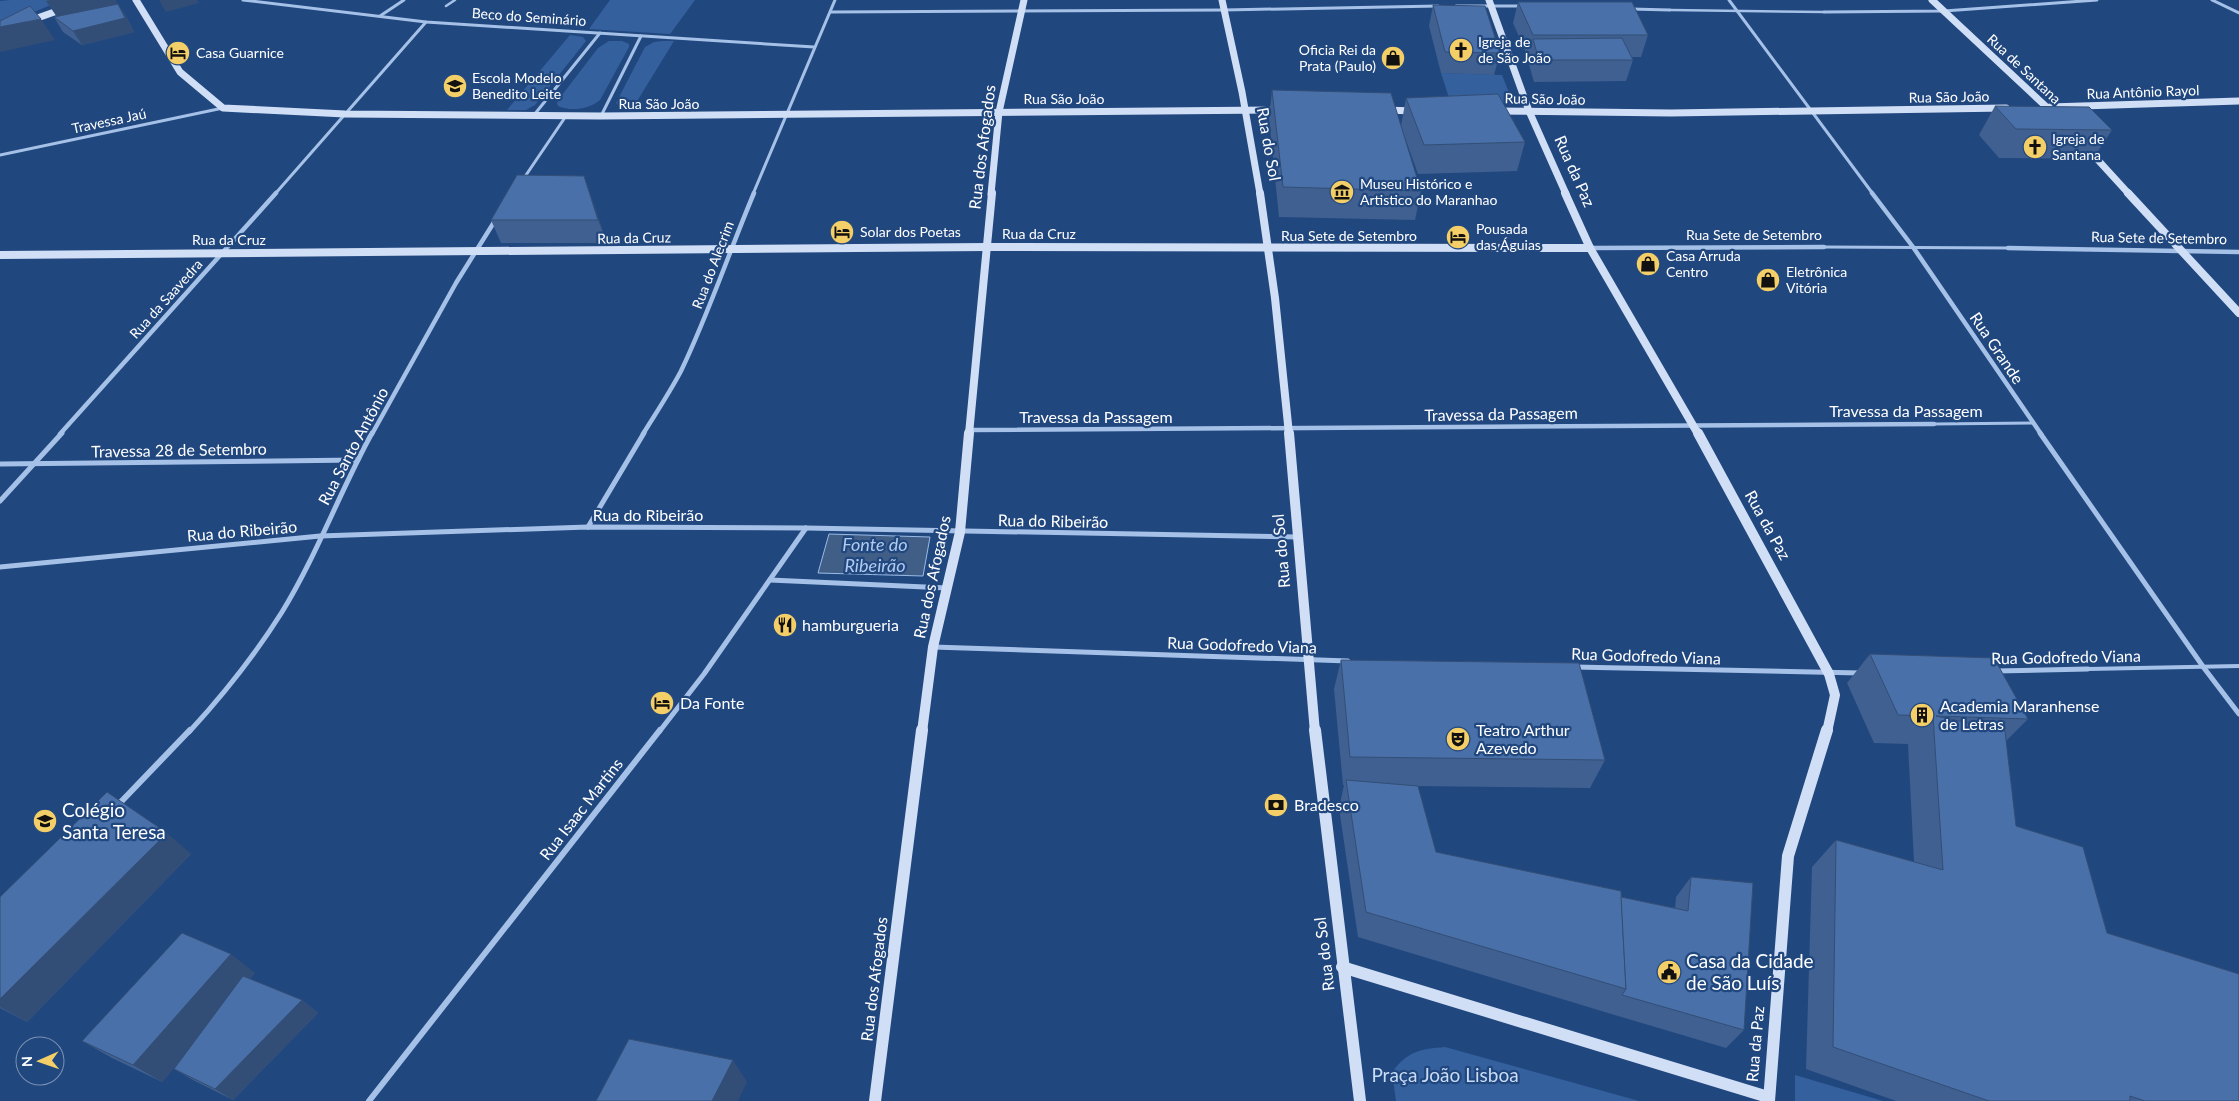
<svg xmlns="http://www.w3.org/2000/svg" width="2239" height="1101" font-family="Lato,sans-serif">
<rect width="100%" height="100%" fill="#21477f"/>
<!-- green -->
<g fill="#34609d">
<polygon points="10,0 63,0 0,26 0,1"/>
<polygon points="610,0 695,0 670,34 589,29"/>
<polygon points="570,35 583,37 586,41 535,105 526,110 507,110"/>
<path d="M609 41H622L629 44V47L600 100C589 109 572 112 558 106L557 103 559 99 598 48Z"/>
<polygon points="662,41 674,41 631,111 620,107 616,103 645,47 654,42"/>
<polygon points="1441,73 1502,75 1514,105 1451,104"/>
<path d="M1445 1047 1639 1101H1396L1392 1072C1408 1051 1420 1049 1445 1047Z"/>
<polygon points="1795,1075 1883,1101 1795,1101"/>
</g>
<!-- water -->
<polygon fill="#415e87" stroke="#99bbe8" points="829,534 930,537 923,576 818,573"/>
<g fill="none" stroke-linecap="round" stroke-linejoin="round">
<!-- lane-far2 -->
<g stroke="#a5c1e7" stroke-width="2.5">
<polyline points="446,6 455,0"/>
<polyline points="1670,10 1824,12"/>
</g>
<!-- lane-far1 -->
<g stroke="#a5c1e7" stroke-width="3">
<polyline points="1824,247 2008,248"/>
<polyline points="1934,424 2033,423"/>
</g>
<!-- lane -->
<polyline stroke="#a5c1e7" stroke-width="4" points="2088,669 2239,666"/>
<!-- street-far3 -->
<g stroke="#a5c1e7" stroke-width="3">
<polyline points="243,0 426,22 814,47"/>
<polyline points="1729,0 1873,194"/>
<polyline points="2212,0 2239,13"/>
<polyline points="1456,6 1523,6"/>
<polyline points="1631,9 1670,10"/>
<polyline points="831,12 1224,10 1438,6"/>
<polyline points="1824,12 1944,11 2097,0"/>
<polyline points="380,16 404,0"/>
<polyline points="534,115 600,33"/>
<polyline points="601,116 641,36"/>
<polyline points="0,155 223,108"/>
<polyline points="522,181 566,116"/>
<polyline points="275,194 426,22"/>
<polyline points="753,194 835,0"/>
</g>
<!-- street-far2 -->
<g stroke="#a5c1e7" stroke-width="4.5">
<polyline points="1872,193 1913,247 2041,434"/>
<polyline points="1590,248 1824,247"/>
<polyline points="2008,248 2239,252"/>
<polyline points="970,430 1934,424"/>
<polyline points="60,434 276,193"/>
<polyline points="372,434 456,283 496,219"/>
<path d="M643 434C656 413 670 392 681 371 709 313 729 252 754 193"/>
</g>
<!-- street-far1 -->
<g stroke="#a5c1e7" stroke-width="5">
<polyline points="2040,433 2204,668 2239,714"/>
<polyline points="0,464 358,460"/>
<polyline points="0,501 62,433"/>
<polyline points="588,527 644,433"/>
<polyline points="0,567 320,536 588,527 806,528 1298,537"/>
<polyline points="770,580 947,588"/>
<polyline points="933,647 1348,661"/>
<polyline points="1574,667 1860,673"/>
<polyline points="1996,671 2088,669"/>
<path d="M189 732C223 695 255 655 282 612 317 555 340 491 372 433"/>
<polyline points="659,732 704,674 806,528"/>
</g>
<!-- street -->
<g stroke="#a5c1e7" stroke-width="6">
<polyline points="118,805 190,730"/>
<polyline points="369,1101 660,730"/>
</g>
<!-- secondary-far3 -->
<g stroke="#d0dff6" stroke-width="7">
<polyline points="136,0 180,72 223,108 345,114 601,116 1283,110"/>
<polyline points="1222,0 1242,92 1260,194"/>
<polyline points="1489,0 1529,111 1566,194"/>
<polyline points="1932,0 2054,114"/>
<polyline points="29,21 88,0"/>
<polyline points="2050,107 2239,101"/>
<polyline points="1383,110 1416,111"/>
<polyline points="1495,111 1671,113 2006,108"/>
<polyline points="2087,148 2129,194"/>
<polyline points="991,194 999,112 1024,0"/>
</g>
<!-- secondary-far2 -->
<g stroke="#d0dff6" stroke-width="8">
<polyline points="1260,193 1275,298 1289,434"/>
<polyline points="1565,193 1590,248 1698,434"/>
<polyline points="2128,193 2239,313"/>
<polyline points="0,255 987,247 1590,248"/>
<polyline points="969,434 992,193"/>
</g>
<!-- secondary-far1 -->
<g stroke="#d0dff6" stroke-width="10">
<polyline points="1289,433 1315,732"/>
<polyline points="1698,433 1829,674 1835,695 1827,732"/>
<polyline points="922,732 933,647 960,532 969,433"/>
</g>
<!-- secondary -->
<g stroke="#d0dff6" stroke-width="12">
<polyline points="1315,730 1360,1101"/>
<polyline points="1342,967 1768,1097"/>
<polyline points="875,1101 922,730"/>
<polyline points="1769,1101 1788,856 1827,730"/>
</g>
</g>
<!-- wall -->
<g fill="#3f6090">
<polygon points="46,0 115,0 117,4 118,4 127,18 134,32 82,45 63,32 54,17 57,17"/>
<polygon points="1518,2 1648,35 1641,57 1632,57 1633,60 1626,81 1534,82 1528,61 1528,57 1513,23"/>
<polygon points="1433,5 1500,53 1494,75 1441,73 1429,26"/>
<polygon points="1272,90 1401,126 1406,98 1525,142 1517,171 1418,174 1403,132 1421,191 1415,220 1279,217 1269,119"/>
<polygon points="1995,106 2112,130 2093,159 1999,158 1979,135"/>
<polygon points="584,176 607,243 501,243 491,220"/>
<polygon points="1870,654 2028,719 2006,741 2016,826 2107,933 2239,1101 1896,1101 1806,1069 1812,867 1836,840 1914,862 1908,744 1874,743 1847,683"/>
<polygon points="1341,660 1605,760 1590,788 1412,786 1436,852 1621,897 1675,908 1676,897 1691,877 1744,1030 1726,1048 1608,1013 1358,937 1339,808 1344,785 1343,785 1334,689"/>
<polygon points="191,854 27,1022 0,1008 0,897"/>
<polygon points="255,973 250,979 302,1000 318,1013 233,1100 193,1080 174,1069 178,1063 162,1082 112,1058 82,1041"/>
</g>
<!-- shaded-wall -->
<g fill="#334e76">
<polygon points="49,0 115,0 118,5 60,21 46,1"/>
<polygon points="159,0 197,0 199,3 166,12"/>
<polygon points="118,4 127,18 134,32 82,45 73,31"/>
<polygon points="41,19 55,40 0,52 0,27"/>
<polygon points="584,176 592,199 607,243 598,220"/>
<polygon points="167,833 191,854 27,1022 0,1007 0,999"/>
<polygon points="231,954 255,973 162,1082 133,1065"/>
<polygon points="302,1000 318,1013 233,1100 215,1089"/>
<polygon points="733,1060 747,1082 738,1101 712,1101"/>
</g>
<!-- building -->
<g fill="#4970a8" stroke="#334e76">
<polygon points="1518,2 1632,2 1648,35 1533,35"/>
<polygon points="118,4 125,18 73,31 54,17"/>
<polygon points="1433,5 1485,6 1500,53 1445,52"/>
<polygon points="30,6 41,19 0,27 0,21"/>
<polygon points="1622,38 1633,60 1539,60 1533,39"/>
<polygon points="1272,90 1391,93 1421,191 1283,187"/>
<polygon points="1498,94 1525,142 1424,145 1406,98"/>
<polygon points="1995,106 2089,107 2112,130 2016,129"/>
<polygon points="517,175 584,176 598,220 491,220"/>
<polygon points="1870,654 1994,658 2028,719 1936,716 2005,731 2016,826 2083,847 2107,933 2239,974 2239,1101 2145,1101 2130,1096 2130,1101 1989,1101 1833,1047 1836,840 1943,870 1933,716 1898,715"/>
<polygon points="1341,660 1579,663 1605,760 1350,757"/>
<polygon points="1346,780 1418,786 1436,852 1621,891 1626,989 1366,912"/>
<polygon points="107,792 167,833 0,999 0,897"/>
<polygon points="1691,877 1753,883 1744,1030 1622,995 1626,989 1621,897 1688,911"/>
<polygon points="182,933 231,954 133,1065 82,1041"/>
<polygon points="243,976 302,1000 215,1089 174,1069"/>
<polygon points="629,1039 733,1060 712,1101 596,1101"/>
</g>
<!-- icons -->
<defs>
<g id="church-disc" transform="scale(1.25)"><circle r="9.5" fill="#f4cf67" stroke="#21477f"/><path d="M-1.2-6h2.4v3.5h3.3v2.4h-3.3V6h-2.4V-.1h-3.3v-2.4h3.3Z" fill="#111"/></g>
<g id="hotel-disc" transform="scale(1.25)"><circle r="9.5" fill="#f4cf67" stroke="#21477f"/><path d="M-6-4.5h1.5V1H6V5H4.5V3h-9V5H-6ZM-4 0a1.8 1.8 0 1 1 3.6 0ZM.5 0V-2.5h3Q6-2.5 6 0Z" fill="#111"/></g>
<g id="shop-disc" transform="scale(1.25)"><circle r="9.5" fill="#f4cf67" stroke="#21477f"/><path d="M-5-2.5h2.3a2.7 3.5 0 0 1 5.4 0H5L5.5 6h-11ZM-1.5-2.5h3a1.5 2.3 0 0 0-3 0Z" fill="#111"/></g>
<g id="school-disc" transform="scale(1.25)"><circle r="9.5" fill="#f4cf67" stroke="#21477f"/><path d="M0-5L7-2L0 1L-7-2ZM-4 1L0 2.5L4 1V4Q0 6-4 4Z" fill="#111"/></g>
<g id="museum-disc" transform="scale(1.25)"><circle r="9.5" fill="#f4cf67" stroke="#21477f"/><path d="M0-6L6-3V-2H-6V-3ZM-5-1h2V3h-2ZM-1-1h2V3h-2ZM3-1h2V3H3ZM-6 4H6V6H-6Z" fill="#111"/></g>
<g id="restaurant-disc" transform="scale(1.25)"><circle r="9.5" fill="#f4cf67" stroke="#21477f"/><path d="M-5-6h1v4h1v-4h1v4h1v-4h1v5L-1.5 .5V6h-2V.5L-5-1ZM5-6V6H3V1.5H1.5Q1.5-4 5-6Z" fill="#111"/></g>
<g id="building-disc" transform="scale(1.25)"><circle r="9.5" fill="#f4cf67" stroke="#21477f"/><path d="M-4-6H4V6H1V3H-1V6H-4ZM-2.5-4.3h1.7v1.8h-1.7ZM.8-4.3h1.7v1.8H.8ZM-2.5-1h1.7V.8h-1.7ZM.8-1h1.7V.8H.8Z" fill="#111"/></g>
<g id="theatre-disc" transform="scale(1.25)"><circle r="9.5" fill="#f4cf67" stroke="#21477f"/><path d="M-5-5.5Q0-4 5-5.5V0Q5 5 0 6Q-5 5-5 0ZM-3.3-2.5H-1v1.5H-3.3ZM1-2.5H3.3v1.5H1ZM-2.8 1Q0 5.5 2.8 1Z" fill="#111"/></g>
<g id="bank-disc" transform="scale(1.25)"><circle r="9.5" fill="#f4cf67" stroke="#21477f"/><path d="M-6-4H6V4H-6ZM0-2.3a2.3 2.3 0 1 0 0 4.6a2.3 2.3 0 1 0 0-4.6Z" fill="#111"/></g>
<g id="civic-disc" transform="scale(1.25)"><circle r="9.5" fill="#f4cf67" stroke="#21477f"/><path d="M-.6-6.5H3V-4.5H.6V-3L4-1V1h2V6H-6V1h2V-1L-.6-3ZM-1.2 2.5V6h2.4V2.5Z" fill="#111"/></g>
</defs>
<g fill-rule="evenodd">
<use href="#church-disc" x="1461" y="50"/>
<use href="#hotel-disc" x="178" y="53"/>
<use href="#shop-disc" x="1393" y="58"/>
<use href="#school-disc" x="455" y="86"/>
<use href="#church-disc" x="2035" y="147"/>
<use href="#museum-disc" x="1342" y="192"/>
<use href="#hotel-disc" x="842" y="232"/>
<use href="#hotel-disc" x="1458" y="237"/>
<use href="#shop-disc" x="1648" y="264"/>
<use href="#shop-disc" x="1768" y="280"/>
<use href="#restaurant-disc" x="785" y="625"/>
<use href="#hotel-disc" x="662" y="703"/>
<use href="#building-disc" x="1922" y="715"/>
<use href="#theatre-disc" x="1458" y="739"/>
<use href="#bank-disc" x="1276" y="805"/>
<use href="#school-disc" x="45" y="821"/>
<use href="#civic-disc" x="1669" y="972"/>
</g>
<g text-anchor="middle" stroke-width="4.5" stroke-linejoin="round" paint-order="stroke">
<!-- far-street labels -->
<g font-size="14" fill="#fff" stroke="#21477f">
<text transform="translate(529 17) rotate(4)" y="5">Beco do Seminário</text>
<text transform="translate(2024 69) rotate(43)" y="5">Rua de Santana</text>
<text transform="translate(2143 92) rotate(-2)" y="5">Rua Antônio Rayol</text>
<text transform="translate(1949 97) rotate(-1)" y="5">Rua São João</text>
<text x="1064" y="104">Rua São João</text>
<text transform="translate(1545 99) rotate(1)" y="5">Rua São João</text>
<text x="659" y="109">Rua São João</text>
<text transform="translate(109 121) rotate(-12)" y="5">Travessa Jaú</text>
<text x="1039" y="239">Rua da Cruz</text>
<text x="1754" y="240">Rua Sete de Setembro</text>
<text x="1349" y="241">Rua Sete de Setembro</text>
<text transform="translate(634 238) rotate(-1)" y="5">Rua da Cruz</text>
<text transform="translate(2159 238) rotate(1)" y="5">Rua Sete de Setembro</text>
<text x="229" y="245">Rua da Cruz</text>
<text transform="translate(713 265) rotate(-69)" y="5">Rua do Alecrim</text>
<text transform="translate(166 299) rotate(-48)" y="5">Rua da Saavedra</text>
</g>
<!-- far-poi labels -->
<g font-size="14" fill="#fff" stroke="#21477f" text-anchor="start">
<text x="1478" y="47">Igreja de<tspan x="1478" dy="16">de São João</tspan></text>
<text x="1376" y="55" text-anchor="end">Oficia Rei da<tspan x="1376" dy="16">Prata (Paulo)</tspan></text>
<text x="196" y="58">Casa Guarnice</text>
<text x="472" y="83">Escola Modelo<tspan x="472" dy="16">Benedito Leite</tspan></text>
<text x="2052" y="144">Igreja de<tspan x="2052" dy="16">Santana</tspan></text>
<text x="1360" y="189">Museu Histórico e<tspan x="1360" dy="16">Artistico do Maranhao</tspan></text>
<text x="1476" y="234">Pousada<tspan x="1476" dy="16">das Águias</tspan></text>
<text x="860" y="237">Solar dos Poetas</text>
<text x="1666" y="261">Casa Arruda<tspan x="1666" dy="16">Centro</tspan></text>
<text x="1786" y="277">Eletrônica<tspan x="1786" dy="16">Vitória</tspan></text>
</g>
<!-- street labels -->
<g font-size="16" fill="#fff" stroke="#21477f">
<text transform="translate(1269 144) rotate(80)" y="6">Rua do Sol</text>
<text transform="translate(982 147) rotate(-83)" y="6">Rua dos Afogados</text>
<text transform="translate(1575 171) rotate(66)" y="6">Rua da Paz</text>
<text transform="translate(1997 348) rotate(56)" y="6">Rua Grande</text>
<text x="1906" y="417">Travessa da Passagem</text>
<text transform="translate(1501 414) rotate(-1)" y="6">Travessa da Passagem</text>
<text x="1096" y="423">Travessa da Passagem</text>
<text transform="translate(353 446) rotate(-62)" y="6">Rua Santo Antônio</text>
<text transform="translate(179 450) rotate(-1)" y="6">Travessa 28 de Setembro</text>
<text x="648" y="521">Rua do Ribeirão</text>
<text transform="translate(1053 521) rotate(1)" y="6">Rua do Ribeirão</text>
<text transform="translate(1768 525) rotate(61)" y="6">Rua da Paz</text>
<text transform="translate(242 531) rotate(-5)" y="6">Rua do Ribeirão</text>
<text transform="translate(1281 551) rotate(-95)" y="6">Rua do Sol</text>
<text transform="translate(932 577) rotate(-78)" y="6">Rua dos Afogados</text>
<text transform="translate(1242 645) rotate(2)" y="6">Rua Godofredo Viana</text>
<text transform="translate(1646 656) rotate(2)" y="6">Rua Godofredo Viana</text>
<text transform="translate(2066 657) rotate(-1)" y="6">Rua Godofredo Viana</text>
<text transform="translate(581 809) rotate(-52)" y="6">Rua Isaac Martins</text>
<text transform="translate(1324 954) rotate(-97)" y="6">Rua do Sol</text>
<text transform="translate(874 979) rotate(-83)" y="6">Rua dos Afogados</text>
<text transform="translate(1755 1044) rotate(-85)" y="6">Rua da Paz</text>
</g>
<!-- poi labels -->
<g font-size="16" fill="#fff" stroke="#21477f" text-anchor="start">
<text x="802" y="631">hamburgueria</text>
<text x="680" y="709">Da Fonte</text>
<text x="1940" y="712">Academia Maranhense<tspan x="1940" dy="18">de Letras</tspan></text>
<text x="1476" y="736">Teatro Arthur<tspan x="1476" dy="18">Azevedo</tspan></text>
<text x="1294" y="811">Bradesco</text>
</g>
<!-- water labels -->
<g font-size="18" font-style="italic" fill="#b1cbef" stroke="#21477f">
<text x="875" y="551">Fonte do<tspan x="875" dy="21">Ribeirão</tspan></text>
</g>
<!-- near-poi labels -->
<g font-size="19" fill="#fff" stroke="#21477f" text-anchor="start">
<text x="62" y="817">Colégio<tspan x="62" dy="22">Santa Teresa</tspan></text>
<text x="1686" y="968">Casa da Cidade<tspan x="1686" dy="22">de São Luís</tspan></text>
</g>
<!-- near-park labels -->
<g font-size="19" fill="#c9dcf6" stroke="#21477f">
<text x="1445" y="1082">Praça João Lisboa</text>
</g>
</g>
<!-- north arrow -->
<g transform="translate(40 1061) rotate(268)"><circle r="24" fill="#21477f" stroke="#7a91b2"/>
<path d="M0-4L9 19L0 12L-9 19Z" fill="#f4cf67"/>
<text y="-8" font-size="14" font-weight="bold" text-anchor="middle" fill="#ffffff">N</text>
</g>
</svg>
